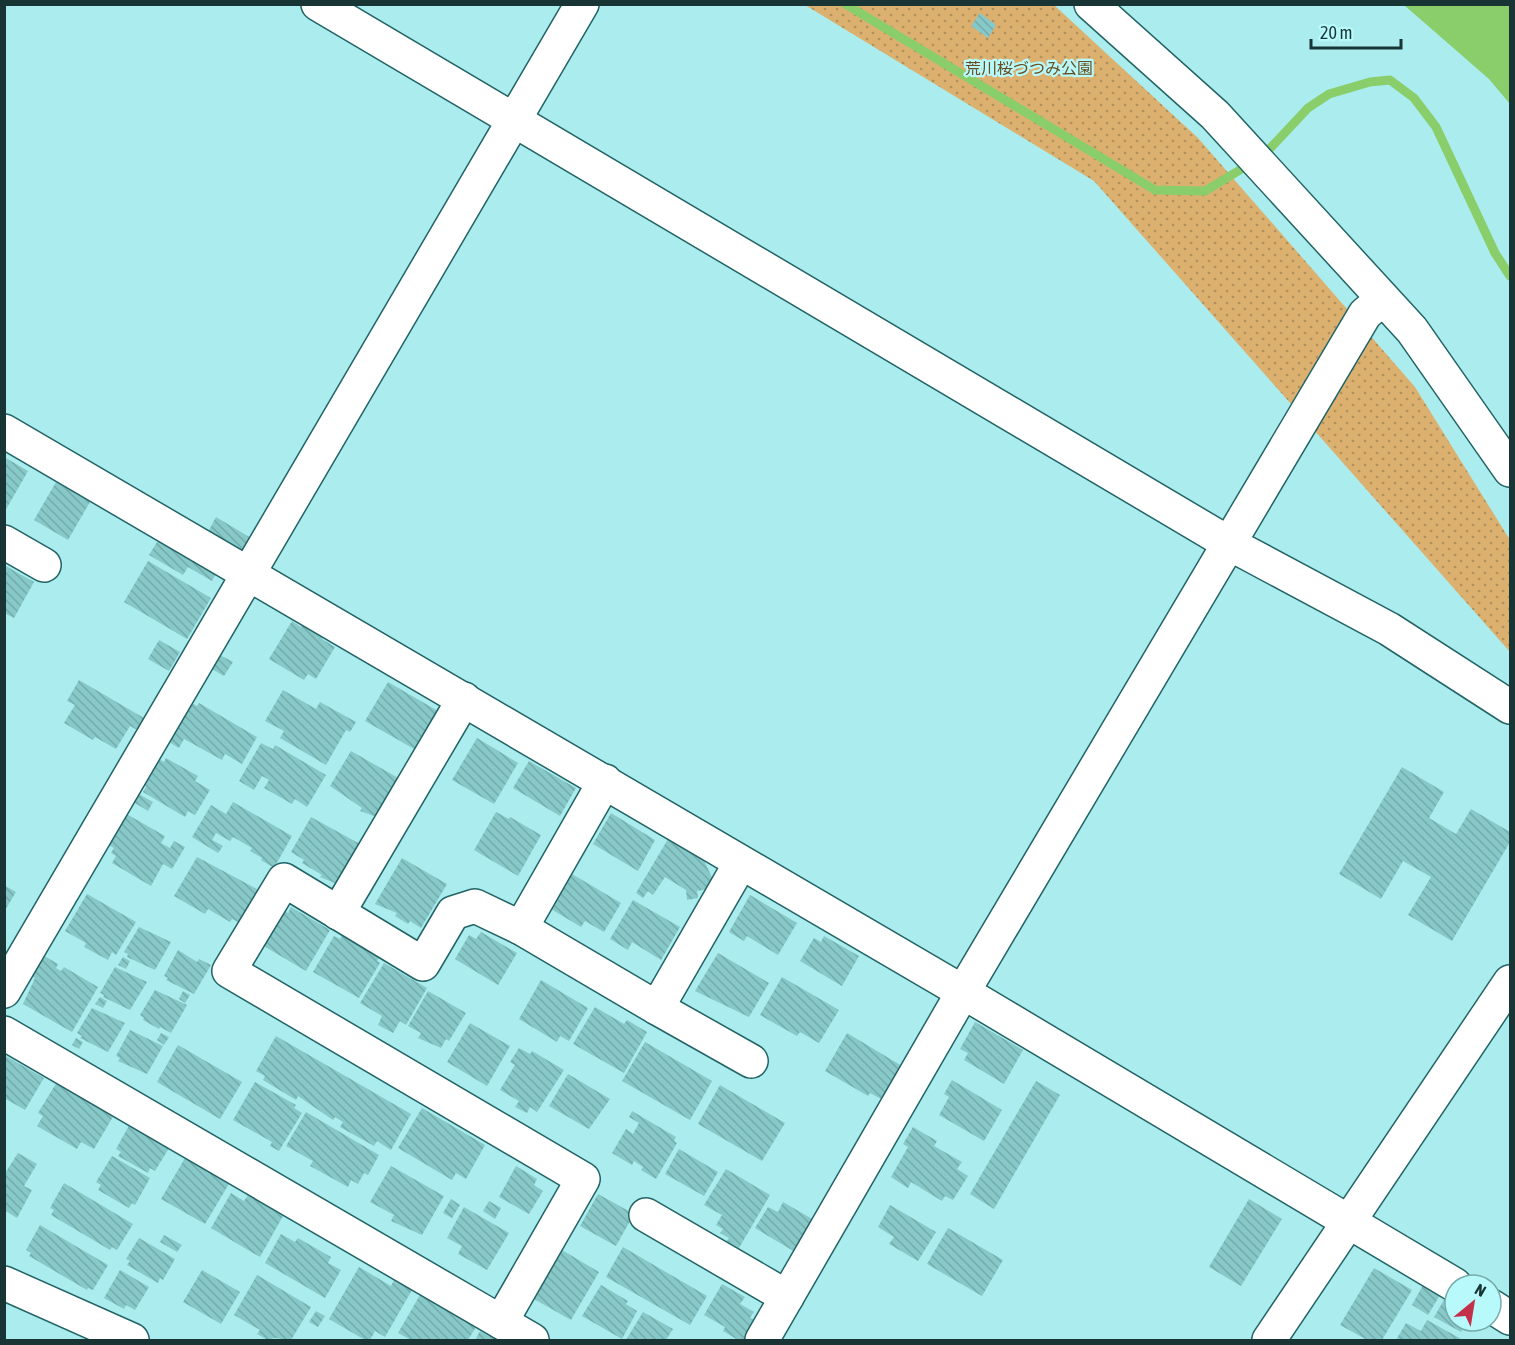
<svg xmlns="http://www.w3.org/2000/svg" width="1515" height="1345" font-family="'Asap Condensed','Noto Sans JP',sans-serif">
<defs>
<pattern id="park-dots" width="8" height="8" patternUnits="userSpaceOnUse" patternTransform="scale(1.5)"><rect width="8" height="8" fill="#dcb170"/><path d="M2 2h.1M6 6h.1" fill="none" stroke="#b2915d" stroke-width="1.8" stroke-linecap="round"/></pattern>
<pattern id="building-back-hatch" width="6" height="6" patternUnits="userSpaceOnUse" patternTransform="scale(1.5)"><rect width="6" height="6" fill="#87c8c8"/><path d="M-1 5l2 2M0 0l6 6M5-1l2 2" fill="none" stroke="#74acac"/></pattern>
</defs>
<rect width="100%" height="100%" fill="#abedee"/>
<!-- park -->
<polygon fill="url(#park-dots)" points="805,5 1054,5 1198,138 1415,387 1510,540 1510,652 1094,181"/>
<!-- water -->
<polygon fill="#89ce6a" points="1404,5 1510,5 1510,104 1489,79"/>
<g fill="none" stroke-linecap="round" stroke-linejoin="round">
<!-- stream -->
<polyline stroke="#89ce6a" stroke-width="9" points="845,4 1155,190 1205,191 1263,156 1308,108 1329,94 1370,82 1390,80 1414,98 1436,127 1495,253 1510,276"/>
</g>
<!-- building -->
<g fill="url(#building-back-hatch)">
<polygon points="980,13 996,25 988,38 971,26"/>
<polygon points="4,457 28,471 4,513"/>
<polygon points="56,482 90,502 68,540 34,520"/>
<polygon points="216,517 251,538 243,553 208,532"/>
<polygon points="162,534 219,568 212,581 188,567 183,575 149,555"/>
<polygon points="148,561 211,598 187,639 124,602"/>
<polygon points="4,565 34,582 14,618 4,613"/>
<polygon points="292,621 301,627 304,623 324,635 322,639 335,647 316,679 308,674 304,680 269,659"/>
<polygon points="159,640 180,652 169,671 148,659"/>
<polygon points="218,654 233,662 224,676 210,668"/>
<polygon points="79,680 144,718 137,730 130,726 116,749 95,737 93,740 64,723 75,705 67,701"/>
<polygon points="388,682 438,711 416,750 365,721"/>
<polygon points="283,690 316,709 320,702 356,722 350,732 346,730 326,765 280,738 284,731 265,721"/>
<polygon points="190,702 197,706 199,703 257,737 242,764 225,754 222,760 184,739 179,748 167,741"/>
<polygon points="477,738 518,763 494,804 452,780"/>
<polygon points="261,743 273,749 275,745 326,775 307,807 295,799 292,804 264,788 269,780 262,776 254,790 239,781"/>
<polygon points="351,751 400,779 377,817 360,811 362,808 330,786"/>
<polygon points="156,757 164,762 166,758 198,776 195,781 210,790 195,815 188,811 185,817 143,792 146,787 143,781"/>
<polygon points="529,761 576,788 560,816 513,788"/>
<polygon points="1402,767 1444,792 1429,818 1456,834 1471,809 1510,832 1510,842 1452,941 1408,915 1431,877 1403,861 1381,899 1339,874"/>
<polygon points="135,792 153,802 148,811 130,800"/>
<polygon points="233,802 292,836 274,868 261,860 262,858 250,851 252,848 233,837 230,841 216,833 212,840 223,846 218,853 192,837 211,805 226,814"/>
<polygon points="123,812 165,836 161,843 170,848 174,841 185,847 172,869 163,864 151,886 112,863 116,856 111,853 114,848 107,844"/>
<polygon points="496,812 509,819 510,817 541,835 518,876 474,850"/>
<polygon points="611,813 655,840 638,871 593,844"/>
<polygon points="311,817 360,844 337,884 320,877 322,875 302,863 304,860 291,852"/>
<polygon points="668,839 704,860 714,882 709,889 697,891 698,898 687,900 686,890 665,877 653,895 648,891 643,898 636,893"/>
<polygon points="197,857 259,890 240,923 232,919 230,922 208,909 205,914 174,896"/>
<polygon points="402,858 447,884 421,928 410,921 408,924 395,916 397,913 375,904"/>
<polygon points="572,874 621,903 604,932 585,921 581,927 551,909"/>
<polygon points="4,885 16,892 4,912"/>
<polygon points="87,894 136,922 116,955 112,952 108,960 84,947 86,943 65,931"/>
<polygon points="750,895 797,923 778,955 747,936 744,941 729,932"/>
<polygon points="633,900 680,927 661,960 632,942 628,950 610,939"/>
<polygon points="291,907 330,930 306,971 262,945 283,909 288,913"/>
<polygon points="139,927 171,942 155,970 127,957 128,954 124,952"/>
<polygon points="481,932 517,953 498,985 455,959 469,935 476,939"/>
<polygon points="343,934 380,956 377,961 380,963 359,998 313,972 334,936 340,939"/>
<polygon points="824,936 859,956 842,986 800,961 814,938 821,942"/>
<polygon points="178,950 197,962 199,959 211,965 194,994 166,980 168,978 164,976"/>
<polygon points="39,953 58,964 56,968 61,971 64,967 98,987 72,1032 23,1004 35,978 27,974"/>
<polygon points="718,953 769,983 749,1017 695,991"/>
<polygon points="123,957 130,961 126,969 118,965"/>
<polygon points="384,963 427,988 406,1025 400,1021 393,1033 378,1025 382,1016 360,1003"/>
<polygon points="115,967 147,982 130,1010 103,997 104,995 100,993"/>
<polygon points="782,977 839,1010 819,1043 800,1032 797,1036 760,1015"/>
<polygon points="541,980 588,1008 569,1041 560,1036 557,1042 519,1019"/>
<polygon points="155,990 187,1005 171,1033 160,1027 159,1029 143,1020 144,1018 140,1015"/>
<polygon points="183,991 190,995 185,1003 179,999"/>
<polygon points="428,991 466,1013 449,1041 446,1039 441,1048 418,1038 421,1033 408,1026"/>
<polygon points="100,997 107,1001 103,1008 95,1004"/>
<polygon points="595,1007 624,1024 627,1020 647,1032 624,1073 573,1044"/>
<polygon points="92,1008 125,1023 108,1052 80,1038 82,1036 77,1033"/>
<polygon points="975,1022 1023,1050 1004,1084 964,1060 968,1053 960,1049"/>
<polygon points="470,1023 510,1046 487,1086 447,1062"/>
<polygon points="130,1030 163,1046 147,1074 118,1061 120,1058 116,1056"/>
<polygon points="161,1033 169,1037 164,1045 157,1040"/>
<polygon points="847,1033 902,1066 883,1100 870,1093 868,1096 825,1071"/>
<polygon points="276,1036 411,1114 391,1150 377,1141 374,1146 340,1127 343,1122 335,1117 333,1120 298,1096 296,1100 263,1080 265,1076 256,1071"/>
<polygon points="76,1038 83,1042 79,1049 72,1045"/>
<polygon points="645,1042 712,1081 690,1120 622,1081"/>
<polygon points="178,1045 242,1082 220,1119 157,1082"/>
<polygon points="519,1048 530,1054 532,1051 564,1070 537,1112 530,1107 527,1113 515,1107 519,1101 500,1090 515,1065 510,1062"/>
<polygon points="4,1055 44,1078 25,1110 4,1098"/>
<polygon points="568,1074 610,1099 589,1129 549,1106"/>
<polygon points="952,1080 1002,1110 984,1141 939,1115 949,1097 944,1094"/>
<polygon points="1036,1081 1060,1095 994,1209 970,1194"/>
<polygon points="57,1082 114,1115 94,1149 81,1142 77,1149 37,1126 43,1116 38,1113"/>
<polygon points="255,1082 296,1105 294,1108 302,1113 279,1151 270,1146 272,1142 233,1120"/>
<polygon points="720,1085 785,1123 762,1161 698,1124"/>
<polygon points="422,1108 485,1145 466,1179 456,1173 452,1180 398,1148"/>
<polygon points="632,1111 676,1137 674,1141 677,1143 656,1179 641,1170 643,1167 634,1161 632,1165 612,1153 626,1129 633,1134 639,1123 629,1117"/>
<polygon points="306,1112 379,1155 368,1175 364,1173 358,1184 351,1180 348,1187 310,1166 313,1161 286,1146"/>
<polygon points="131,1122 171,1145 155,1171 150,1168 148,1173 118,1156 121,1152 116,1149"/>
<polygon points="913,1127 937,1141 934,1146 962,1162 957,1169 968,1176 953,1200 945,1196 942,1201 911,1182 908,1188 891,1177 908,1147 903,1144"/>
<polygon points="679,1149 718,1172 704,1196 665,1174"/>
<polygon points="18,1153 37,1164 24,1186 32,1190 17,1218 4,1210 4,1175"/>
<polygon points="112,1156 150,1178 135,1205 132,1203 129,1208 98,1190 101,1185 96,1182"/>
<polygon points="185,1158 229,1184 205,1224 161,1199"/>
<polygon points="391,1166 444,1196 422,1235 391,1221 394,1215 370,1202"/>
<polygon points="516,1166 537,1179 534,1185 543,1191 529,1214 499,1197"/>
<polygon points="726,1169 770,1195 739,1248 727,1241 729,1238 720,1233 723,1229 716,1225 722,1215 704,1205"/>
<polygon points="64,1183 133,1224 117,1250 112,1247 110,1250 51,1215 54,1210 50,1208"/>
<polygon points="231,1193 244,1201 248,1195 283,1216 260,1257 211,1228"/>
<polygon points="598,1194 634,1214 616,1246 580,1226"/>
<polygon points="451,1199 460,1205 452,1218 443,1213"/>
<polygon points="1249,1199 1282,1219 1241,1286 1209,1267"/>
<polygon points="489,1201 501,1208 495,1219 483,1211"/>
<polygon points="783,1202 814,1220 795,1252 755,1228 768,1207 778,1212"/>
<polygon points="890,1205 936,1232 918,1261 889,1244 894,1237 878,1227"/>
<polygon points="464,1207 509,1233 487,1270 458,1254 462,1246 447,1238"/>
<polygon points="40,1225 108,1265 93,1290 88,1288 87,1290 29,1256 31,1253 26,1250"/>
<polygon points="948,1228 1003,1260 982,1296 927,1264"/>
<polygon points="281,1234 295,1242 298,1238 331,1257 328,1263 341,1270 325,1298 265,1263"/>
<polygon points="164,1235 182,1245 177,1252 160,1242"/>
<polygon points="139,1238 175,1259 163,1280 160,1278 158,1283 127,1265 130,1261 126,1259"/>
<polygon points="623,1247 707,1296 690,1325 606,1277"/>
<polygon points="562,1250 599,1272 571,1320 534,1299"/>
<polygon points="359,1267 391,1286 394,1280 412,1290 385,1337 375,1331 370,1340 365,1340 329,1319"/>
<polygon points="1374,1268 1412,1290 1382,1340 1367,1340 1340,1325"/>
<polygon points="120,1270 149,1287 135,1310 126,1305 124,1309 104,1298"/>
<polygon points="202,1270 240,1292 221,1324 183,1302"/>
<polygon points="257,1275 311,1307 291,1340 274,1338 268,1340 257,1334 260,1330 234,1315"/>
<polygon points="722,1284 745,1297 740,1304 754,1312 750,1318 756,1321 744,1340 738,1340 723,1331 725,1327 704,1315"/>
<polygon points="601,1285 628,1301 626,1304 637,1311 622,1339 582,1316"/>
<polygon points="1423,1285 1440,1295 1428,1315 1412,1305"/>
<polygon points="420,1295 476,1327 468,1340 411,1340 398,1333"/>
<polygon points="1445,1298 1455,1304 1455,1321 1482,1321 1477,1329 1467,1322 1461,1332 1434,1317"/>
<polygon points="316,1311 325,1316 318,1327 309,1322"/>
<polygon points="643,1312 673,1329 666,1340 626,1340"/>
<polygon points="1427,1320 1463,1340 1396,1340 1406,1323 1421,1331"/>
<polygon points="480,1331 496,1340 475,1340"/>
</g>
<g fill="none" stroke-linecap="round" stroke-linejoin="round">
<!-- minor casing -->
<g stroke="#226465" stroke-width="36">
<g id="minor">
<polyline points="318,4 1230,544 1389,629 1510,707"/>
<polyline points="1091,4 1215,115 1412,330 1510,470"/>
<polyline points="4,431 963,992 1365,314 1383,299"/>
<polyline points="4,542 44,565"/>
<polyline points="338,913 464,699"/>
<polyline points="521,928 605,781"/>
<polyline points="4,991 582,4"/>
<polyline points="657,1008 751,1061"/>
<polyline points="4,1033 532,1340"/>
<polyline points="646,1215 787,1297"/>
<polyline points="4,1283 132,1340"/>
<polyline points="1491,1306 1510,1318"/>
<polyline points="501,1322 583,1179 229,971 284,880 423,964 453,913 475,906 521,928 657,1008 740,864"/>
<polyline points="762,1340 963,992 1455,1285"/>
<polyline points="1269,1340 1510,982"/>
</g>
</g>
<!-- minor -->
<use href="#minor" stroke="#fff" stroke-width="33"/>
</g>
<g text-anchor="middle" stroke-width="4.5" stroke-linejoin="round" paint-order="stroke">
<!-- park labels -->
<g font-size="16" fill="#684c1f" stroke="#b8fafb">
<text x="1029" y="74">荒川桜づつみ公園</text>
</g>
</g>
<!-- border -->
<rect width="1515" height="1345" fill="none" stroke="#193434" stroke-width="12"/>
<!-- north arrow -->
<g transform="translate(1473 1303) rotate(30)"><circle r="28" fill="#b8fafb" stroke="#78abab" stroke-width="1.5"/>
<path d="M0-4.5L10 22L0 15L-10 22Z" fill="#c23149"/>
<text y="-9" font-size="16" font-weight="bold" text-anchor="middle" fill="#193434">N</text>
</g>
<!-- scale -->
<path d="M1311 39v9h90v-9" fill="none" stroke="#193434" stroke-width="3"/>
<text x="1320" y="39" font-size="18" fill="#193434" stroke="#b8fafb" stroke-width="4.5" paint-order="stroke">20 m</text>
</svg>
